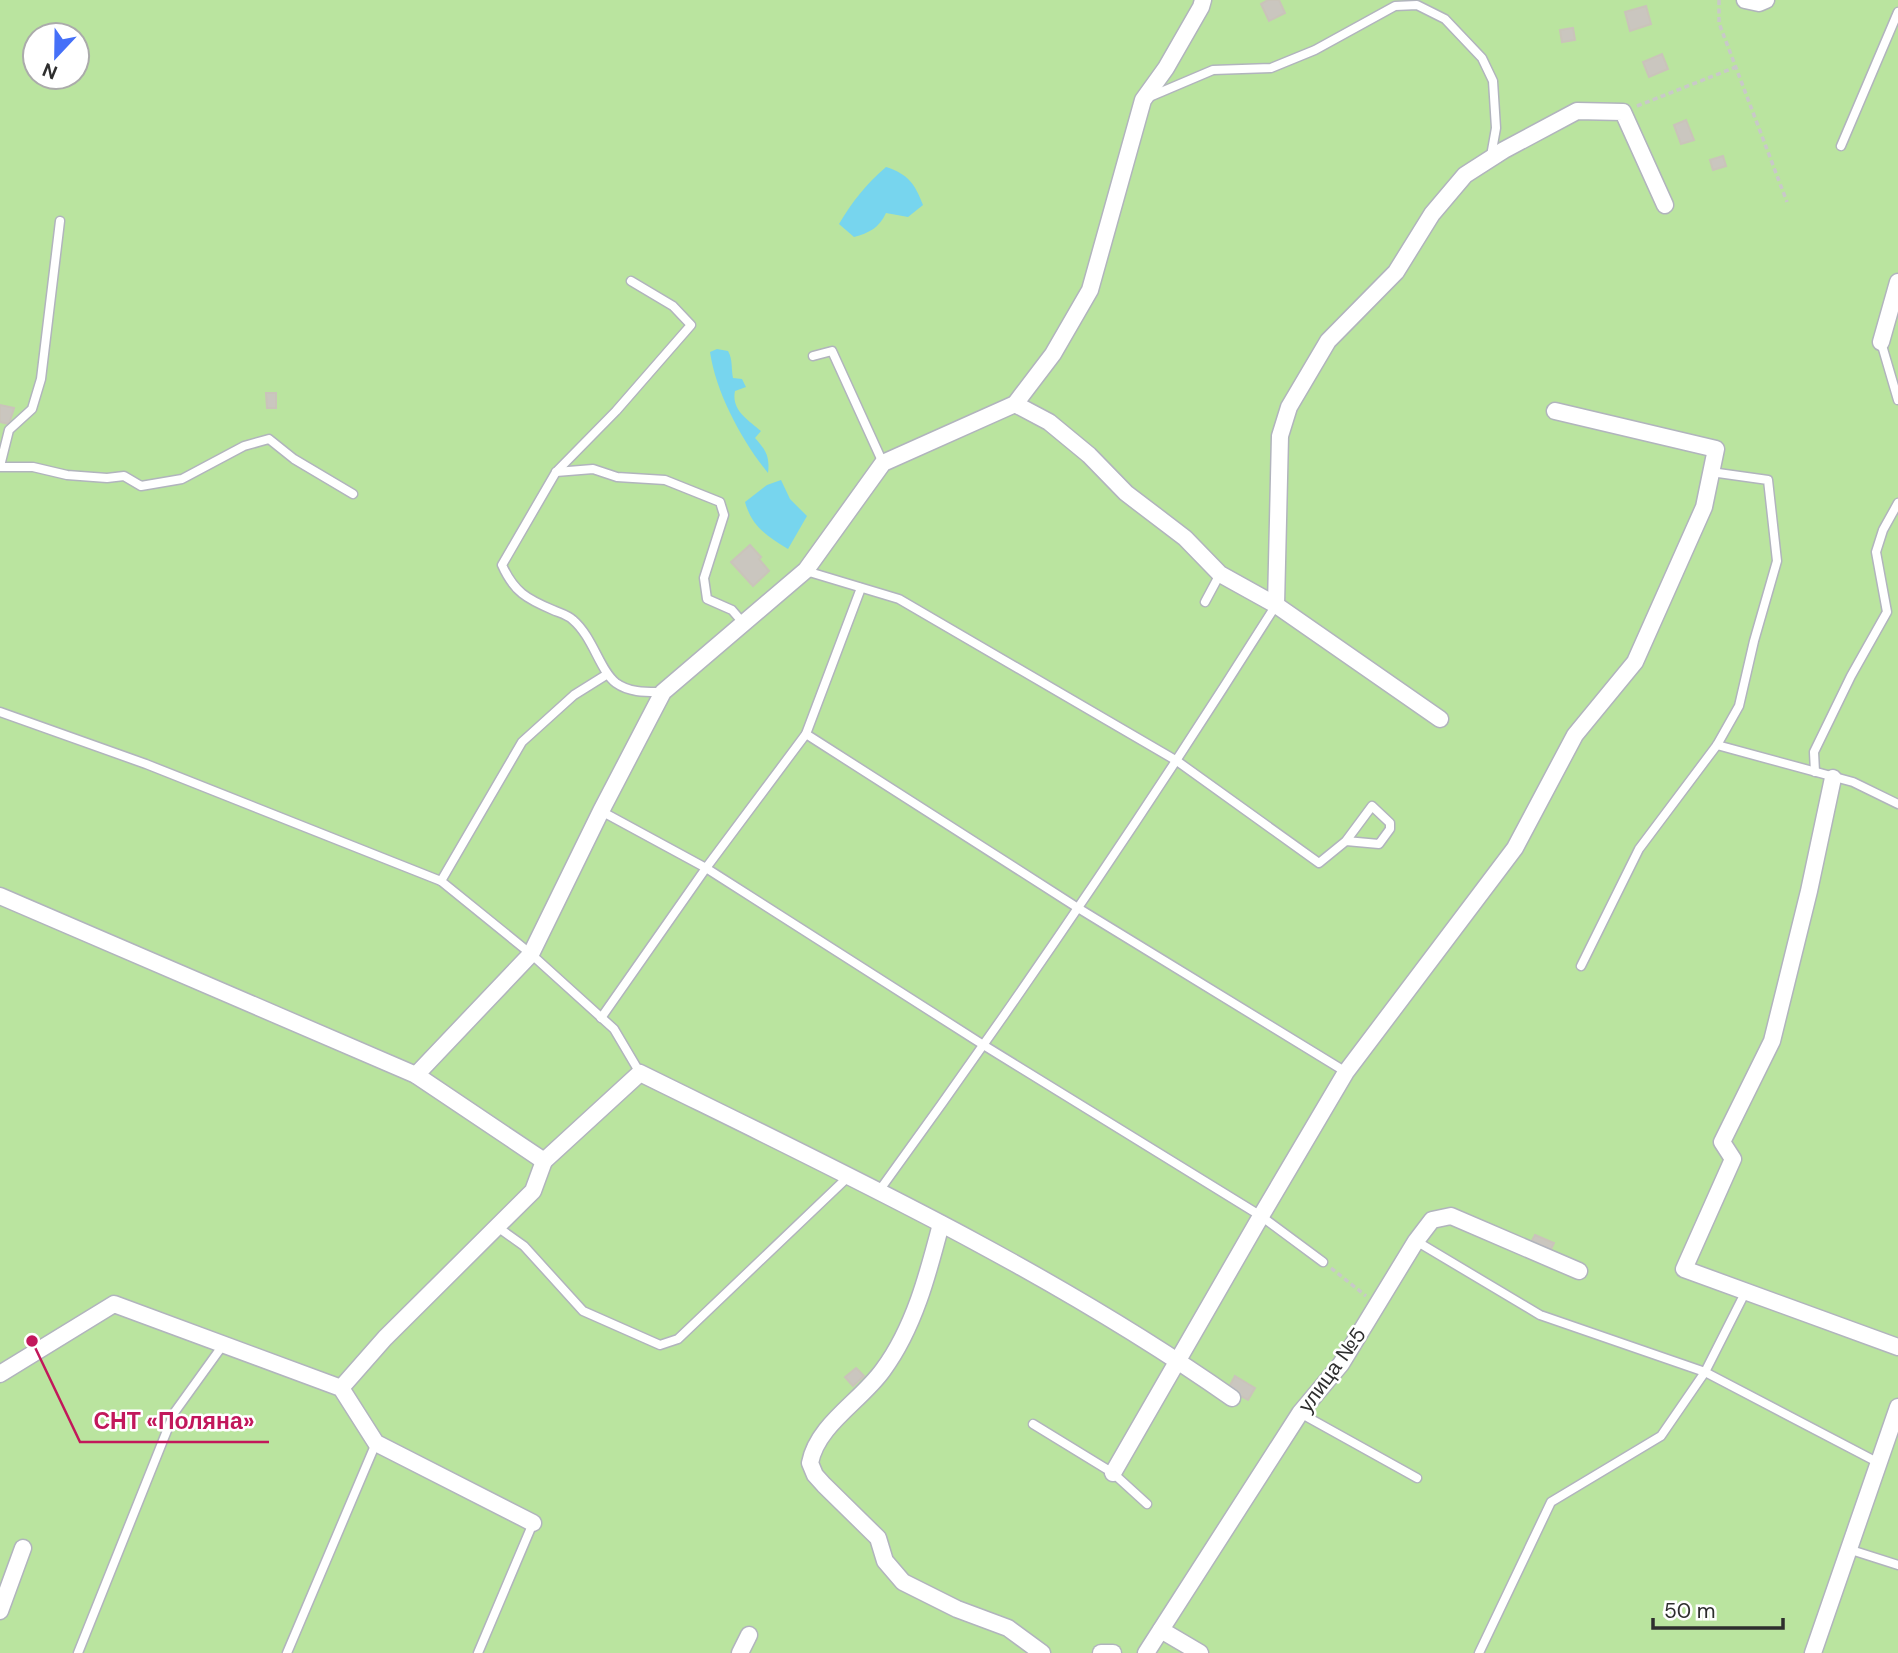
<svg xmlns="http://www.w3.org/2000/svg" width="1898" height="1653" font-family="'DM Sans',sans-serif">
<rect width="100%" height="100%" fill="#eee8e1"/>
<!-- green -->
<path fill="#bae49f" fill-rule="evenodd" d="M0 0H1898V1653H0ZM35 35H77V77H35Z"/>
<!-- water -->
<g fill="#77d5ee">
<path d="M886 167C908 174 915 184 923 205L908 217 886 213C879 228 869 233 854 237L839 224C852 202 866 184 886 167Z"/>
<path d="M717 349 728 351C733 360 731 368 733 378L742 379 746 387 735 391C731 410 748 420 761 431L755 438C766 450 770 457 768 473 742 441 716 393 710 352Z"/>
<path d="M781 480 790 499 807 516 788 549C767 536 752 527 745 502L767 485Z"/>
</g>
<!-- building -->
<g fill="#cac6bf" stroke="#cac4ba" stroke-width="2">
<polygon points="1268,0 1279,0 1285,13 1269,21 1261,4"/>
<polygon points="1646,6 1651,24 1630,31 1625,12"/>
<polygon points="1573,28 1575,40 1562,42 1560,30"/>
<polygon points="1662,54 1668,69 1649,77 1643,62"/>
<polygon points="1686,120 1694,140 1681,144 1674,125"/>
<polygon points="1723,156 1726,166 1713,170 1710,160"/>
<polygon points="266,393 276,393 276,408 267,408"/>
<polygon points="0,405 14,408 9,424 0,422"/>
<polygon points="750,545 761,557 759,559 769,571 753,586 731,562"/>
<polygon points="1535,1235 1554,1243 1548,1255 1529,1246"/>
<polygon points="856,1368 864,1376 853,1386 845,1377"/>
<polygon points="1235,1376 1255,1388 1248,1400 1228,1389"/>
</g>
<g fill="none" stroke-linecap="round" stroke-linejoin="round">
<!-- lane casing -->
<g stroke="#b1b4bd" stroke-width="11">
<g id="lane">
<polyline points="1147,98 1213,70 1271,68 1315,50 1395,6 1417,5 1445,19 1482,58 1493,81 1496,128 1491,156"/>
<polyline points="1841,146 1898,12"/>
<path d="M631 281 673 306 691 325 616 411 556 472 502 565C514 592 527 599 553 610 560 613 568 615 573 620 593 637 600 671 616 683 630 693 647 692 663 692"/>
<polyline points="1881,342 1898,400"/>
<polyline points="813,356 832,351 883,463"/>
<polyline points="0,466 9,430 32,409 41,379 60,221"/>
<polyline points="0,467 33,467 67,475 107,478 124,476 141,486 182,479 244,446 269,439 294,459 353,494"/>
<polyline points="556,472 593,469 617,477 665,480 720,502 724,515 704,578 707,599 732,610 744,624"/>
<polyline points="806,571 899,599 1177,761 1319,863 1346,841 1372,806 1390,823 1390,829 1379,844 1346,841"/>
<polyline points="1205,602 1220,574"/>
<polyline points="0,712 146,764 441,881 531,954 614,1029 640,1073"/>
<polyline points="806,734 1078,908 1346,1072"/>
<polyline points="1717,745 1853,782 1898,804"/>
<polyline points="1815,772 1814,752 1851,676 1887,612 1876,552 1883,530 1898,503"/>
<polyline points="601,811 706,868 985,1046 1261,1216 1323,1262"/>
<polyline points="441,881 522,742 574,695 606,675"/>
<polyline points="1581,966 1639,849 1717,745 1739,706 1754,641 1777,561 1768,480 1711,472"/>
<polyline points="601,1018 706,868 806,734 861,588"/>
<path d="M879 1191C1018 1000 1150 805 1276 605"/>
<polyline points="496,1226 524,1246 583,1311 660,1345 678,1339 849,1176"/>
<polyline points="1416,1241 1540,1315 1705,1372 1877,1462"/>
<polyline points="1300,1413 1417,1478"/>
<polyline points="1033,1424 1113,1473 1147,1504"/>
<polyline points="1848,1549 1898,1565"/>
<polyline points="78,1653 174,1413 223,1345"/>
<polyline points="287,1653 376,1443"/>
<polyline points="478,1653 533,1523"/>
<polyline points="1479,1653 1551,1502 1661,1436 1705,1372 1746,1291"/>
</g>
</g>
<!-- street casing -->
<g stroke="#b1b4bd" stroke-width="19">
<g id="street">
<polyline points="1745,0 1759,3 1766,0"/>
<polyline points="1881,342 1898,282"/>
<polyline points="1015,404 1049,422 1089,455 1126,493 1185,538 1220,574 1276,605 1440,719"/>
<polyline points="1276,605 1280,436 1289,407 1328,341 1396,272 1432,214 1465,175 1504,150 1577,111 1623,112 1665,205"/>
<polyline points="1833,778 1809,891 1772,1041 1722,1142 1733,1159 1684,1269 1898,1347"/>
<path d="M0 896 416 1075 544 1161 640 1073C841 1172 1048 1269 1232 1398"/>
<polyline points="416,1075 531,954 601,811 663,692 806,570 883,463 1015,404 1053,354 1090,290 1143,100 1166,68 1201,7 1203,0"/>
<path d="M941 1224C928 1274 914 1328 883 1370 861 1401 817 1425 810 1463L815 1475 824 1485 878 1538 885 1561 903 1582 957 1609 1008 1628 1042 1653"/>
<polyline points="0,1374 114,1304 341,1388 376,1443 533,1523"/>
<polyline points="341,1388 385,1338 533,1191 544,1161"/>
<polyline points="1113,1473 1261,1216 1346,1072 1515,848 1575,735 1635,662 1704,507 1716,449 1555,411"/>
<polyline points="0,1611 23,1548"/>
<polyline points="1161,1630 1200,1653"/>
<polyline points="740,1653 749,1635"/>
<polyline points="1101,1653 1113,1653"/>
<polyline points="1146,1653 1300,1413 1341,1364 1416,1241 1432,1220 1451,1216 1579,1271"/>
<polyline points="1813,1653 1898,1407"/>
</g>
</g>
<!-- path -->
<g stroke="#c9c9c9" stroke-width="3.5" stroke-dasharray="5 3.5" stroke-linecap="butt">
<polyline points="1719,0 1719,23 1787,202"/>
<polyline points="1637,106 1736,67"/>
<polyline points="1331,1268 1366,1296"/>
</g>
<!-- lane -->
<use href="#lane" stroke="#fff" stroke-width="8"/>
<!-- street -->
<use href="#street" stroke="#fff" stroke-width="16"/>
</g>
<g text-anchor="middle" stroke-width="5" stroke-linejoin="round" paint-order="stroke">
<!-- street labels -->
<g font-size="21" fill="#2e2e2e" stroke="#fff">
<text transform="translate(1332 1370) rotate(-54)" y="7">улица №5</text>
</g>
</g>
<!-- callouts -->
<path fill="none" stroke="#c2185b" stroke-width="2.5" d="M32 1341L80 1442H269"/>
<circle fill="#c2185b" stroke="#fff" stroke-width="2.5" cx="32" cy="1341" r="7"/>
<g font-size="23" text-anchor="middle" font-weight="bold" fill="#c2185b" stroke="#fff" stroke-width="5" stroke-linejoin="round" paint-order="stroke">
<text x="174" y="1429">СНТ «Поляна»</text>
</g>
<!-- north arrow -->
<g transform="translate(56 56) rotate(202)"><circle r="33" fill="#ffffff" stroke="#ababab" stroke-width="2"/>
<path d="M0-5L12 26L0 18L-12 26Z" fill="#4570f8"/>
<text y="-10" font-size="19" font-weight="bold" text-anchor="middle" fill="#2e2e2e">N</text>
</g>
<!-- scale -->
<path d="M1653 1618v10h130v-10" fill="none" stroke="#2e2e2e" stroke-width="3.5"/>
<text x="1664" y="1618" font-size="21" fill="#2e2e2e" stroke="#ffffff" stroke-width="5" paint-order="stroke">50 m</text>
</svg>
